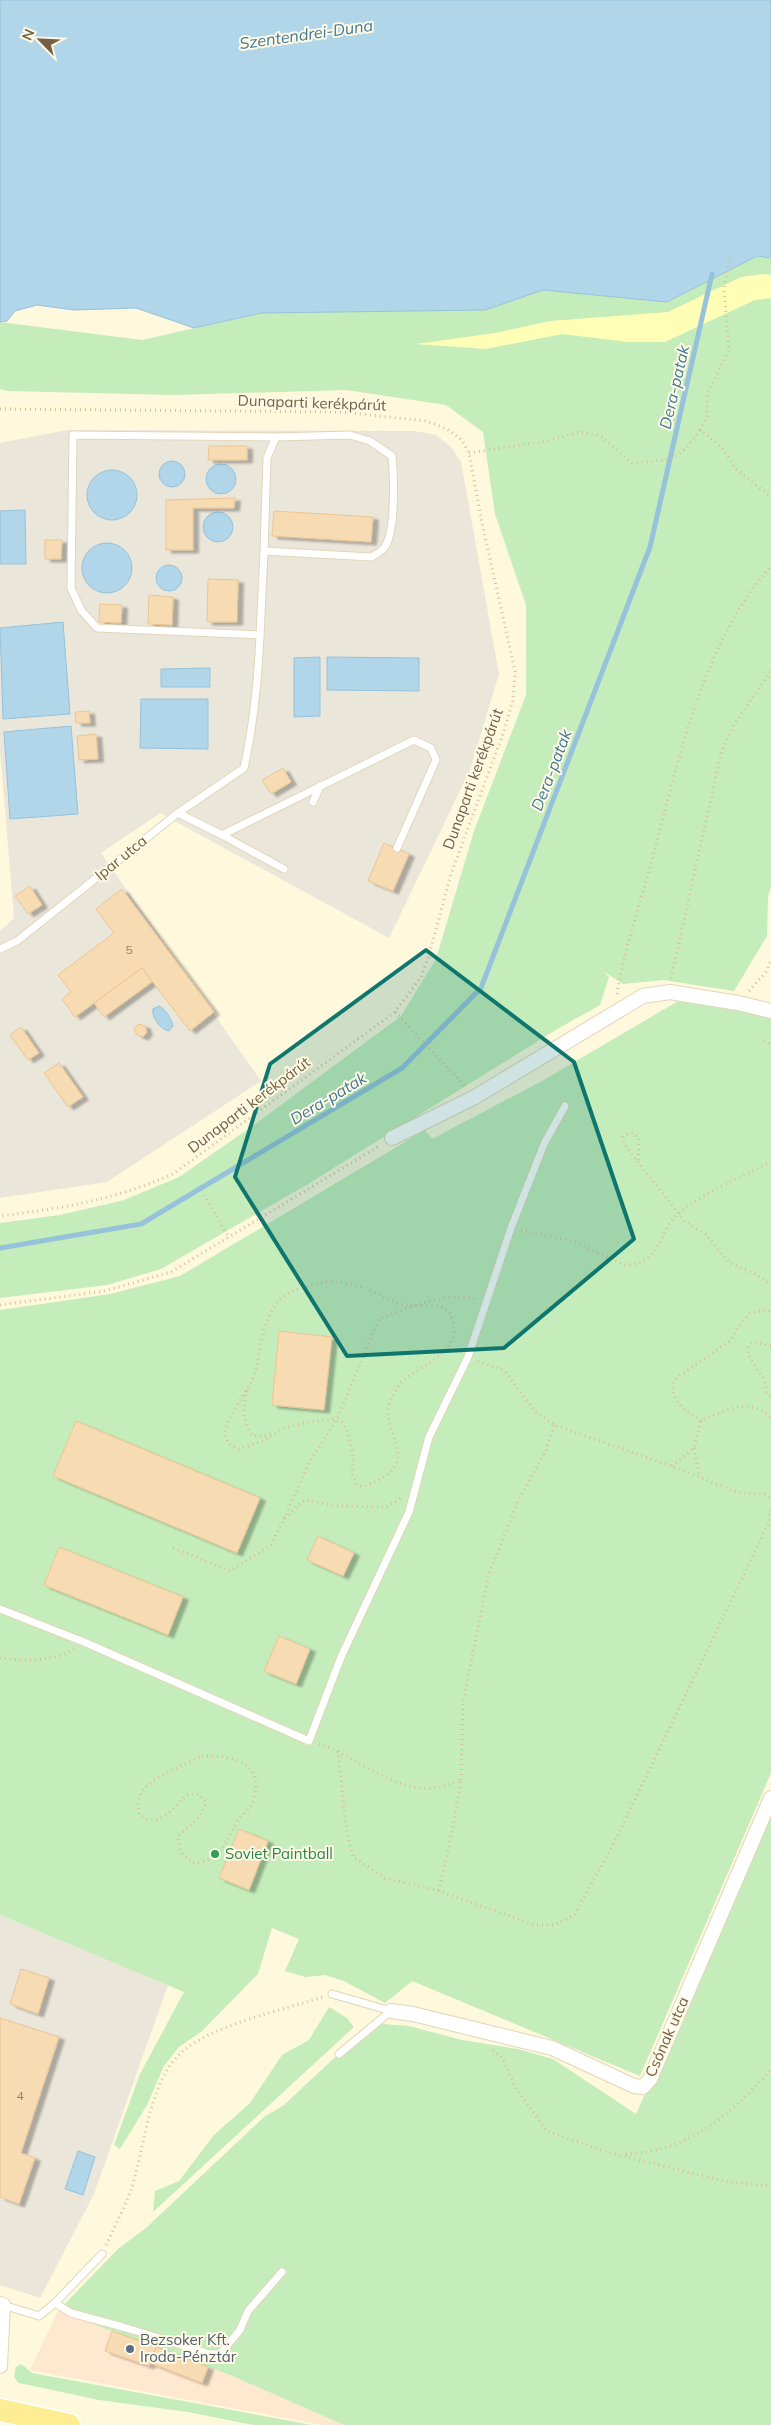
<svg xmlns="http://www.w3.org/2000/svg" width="771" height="2425" font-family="Mulish,sans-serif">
<defs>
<filter id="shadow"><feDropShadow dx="5.5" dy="3" stdDeviation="1" flood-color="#0004"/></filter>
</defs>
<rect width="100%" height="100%" fill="#fef8dd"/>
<!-- commercial -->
<polygon fill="#ffe8d0" points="58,2311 230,2375 344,2425 323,2425 30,2370"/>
<!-- industrial -->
<g fill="#ebe6da">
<polygon points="67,430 415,431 436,435 451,447 461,462 499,674 470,770 389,938 160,813 101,853 261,1081 107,1182 0,1198 0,931 14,918 0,750 0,443"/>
<polygon points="0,1915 168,1985 94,2194 40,2298 0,2285"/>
</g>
<!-- green -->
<g fill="#c5ecbb">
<polygon points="757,256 771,258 771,886 768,897 767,936 734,991 663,980 623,984 603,971 609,977 600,1005 559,1028 308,1184 161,1269 107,1285 0,1298 0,1223 60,1215 124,1200 179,1177 258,1122 401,1016 436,959 474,831 526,695 526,605 495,514 483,432 446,405 346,390 173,395 7,391 0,389 0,322 142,340 261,313 485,310 543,290 667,302"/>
<polygon points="685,997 771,1017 771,1773 640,2076 412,1981 385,2003 344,1981 325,1975 305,1977 285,1971 299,1939 272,1928 258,1974 202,2031 179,2047 164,2066 147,2105 120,2149 114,2145 140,2074 184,1992 0,1915 0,1310 110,1294 180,1276 425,1130 432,1139 542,1081"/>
<polygon points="771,1811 771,2425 344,2425 230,2375 58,2311 118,2249 147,2227 264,2117 284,2105 347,2046 382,2024 409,2026 462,2040 518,2049 553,2059 636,2114"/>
<polygon points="329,2007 347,2018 354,2027 153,2212 155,2191 179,2181 214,2135 250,2103 282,2055 309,2040"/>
<polygon points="21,2364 32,2373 312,2425 253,2425 188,2412 99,2400 29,2385 18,2383 14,2376 16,2367"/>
</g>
<!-- sand -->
<polygon fill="#fffeb6" points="763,274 771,275 771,298 755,300 665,342 628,342 562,334 486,349 416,344 495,333 550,321 668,312 741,277"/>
<!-- water -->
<g fill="#b1d5e9" stroke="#96c2db">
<polygon points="0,0 771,0 771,258 757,256 667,302 543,290 485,310 261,313 194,328 136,308 74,310 37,305 15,311 7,321 0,322"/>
<circle cx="172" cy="474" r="13"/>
<circle cx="221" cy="479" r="15"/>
<circle cx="112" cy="495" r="25"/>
<polygon points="25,510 26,564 0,564 0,511"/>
<circle cx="218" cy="527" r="15"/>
<circle cx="107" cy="568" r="25"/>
<circle cx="169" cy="578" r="13"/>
<polygon points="63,622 70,714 3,719 0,628"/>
<polygon points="320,657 320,716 294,717 294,658"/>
<polygon points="327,657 419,658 419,691 327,690"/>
<polygon points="210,668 210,687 161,687 161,669"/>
<polygon points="141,699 208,699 208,749 140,748"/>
<polygon points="71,726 78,814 10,819 4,732"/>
<path d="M159 1006C165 1009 172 1019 173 1026L169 1031C161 1030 151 1017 153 1009Z"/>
<polygon points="78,2151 95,2157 83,2195 65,2189"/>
</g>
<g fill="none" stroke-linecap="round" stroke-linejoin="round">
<!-- stream -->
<polyline stroke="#96c2db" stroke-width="5" points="0,1248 141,1224 402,1068 481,988 650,547 712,274"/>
</g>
<!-- building -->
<g fill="#f6dbb3" stroke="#eac592" filter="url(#shadow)">
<polygon points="209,446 247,446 247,460 208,460"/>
<polygon points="235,498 234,508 193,508 193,550 166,550 166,500"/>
<polygon points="274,511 373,517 371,542 272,536"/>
<polygon points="45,540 62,540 61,559 45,559"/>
<polygon points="208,579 238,580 237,622 207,622"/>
<polygon points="149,595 173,597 172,625 148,624"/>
<polygon points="100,604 122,605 121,623 99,622"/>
<polygon points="89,711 90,723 76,723 75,712"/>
<polygon points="96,734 98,759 79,760 77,736"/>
<polygon points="283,768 291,782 271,794 262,780"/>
<polygon points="384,843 409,854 393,891 368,881"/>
<polygon points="30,886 42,905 28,914 15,896"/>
<polygon points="122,889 214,1012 190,1031 142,968 75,1017 62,999 71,992 58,975 114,933 96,909"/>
<polygon points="142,968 152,982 104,1017 94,1003"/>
<polygon points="139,1024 145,1026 147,1032 143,1037 137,1035 134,1029"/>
<polygon points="21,1027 39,1053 28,1060 10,1035"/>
<polygon points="59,1063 83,1097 68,1107 44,1073"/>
<polygon points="279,1331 332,1337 324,1410 272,1405"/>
<polygon points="76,1421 260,1498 237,1553 53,1476"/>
<polygon points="318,1536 354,1553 343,1576 307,1560"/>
<polygon points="59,1547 183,1597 168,1635 44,1585"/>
<polygon points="279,1636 310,1649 296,1684 264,1671"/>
<polygon points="239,1829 268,1841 249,1890 219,1878"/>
<polygon points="21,1969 49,1978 38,2014 10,2004"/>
<polygon points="0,2018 59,2037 21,2153 35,2158 19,2204 0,2197"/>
<polygon points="112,2331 156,2347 149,2366 105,2351"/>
<polygon points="156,2347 208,2367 202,2383 150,2363"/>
</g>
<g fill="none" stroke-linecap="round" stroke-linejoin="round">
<!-- service casing -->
<g stroke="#e2d5b9" stroke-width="9">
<g id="service">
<path d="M264 551 267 458 276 437 350 435 370 441 392 456C394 475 396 534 384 548 381 552 375 555 371 557L264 551 260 635 97 628 81 610 71 588 73 435 276 437"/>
<polyline points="313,802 320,786"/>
<polyline points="178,813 222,835 414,740 431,748 436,760 397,848"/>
<polyline points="222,835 284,869"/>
<path d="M0 949 17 941 178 813 244 768C254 723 258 680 260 635"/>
<polyline points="0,1609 84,1642 309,1741 341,1657 409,1512 429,1437 468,1357 511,1228 544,1144 565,1106"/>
<polyline points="332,1994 391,2011 339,2054"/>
<polyline points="55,2303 71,2313 123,2327 210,2354 220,2354 240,2330 248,2311 282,2272"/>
<polyline points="3,2305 39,2316 55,2303 102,2254"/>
</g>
</g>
<!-- minor casing -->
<g stroke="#e2d5b9" stroke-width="16">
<g id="minor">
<polyline points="392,1138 475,1097 643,996 670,992 738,1003 771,1011"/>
<polyline points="391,2011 413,2014 552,2048 634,2086 643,2087 650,2079 771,1798"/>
<polyline points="0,2304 3,2305 0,2366"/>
</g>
</g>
<!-- primary casing -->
<g stroke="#fff" stroke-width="25">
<polyline id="primary" points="0,2410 69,2425"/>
</g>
<!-- path -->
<g stroke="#dabe96" stroke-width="3" stroke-dasharray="1 4" stroke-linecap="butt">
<path d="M0 409 342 412 426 421 447 429 462 440 469 453 482 523 515 671 513 700 504 731 451 874 429 955 421 977 395 1012 173 1174C114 1200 63 1208 0 1216"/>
<polyline points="700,430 707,416 707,394 729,350 724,289 731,253"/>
<path d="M469 453 547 441 581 432 601 436 632 463C671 459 676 464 700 430L721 446 736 469 771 497"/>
<polyline points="671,978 721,754 732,728 771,671"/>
<polyline points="749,991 767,971 771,959"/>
<path d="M617 994C625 947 641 901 653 855 680 757 702 643 771 566"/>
<polyline points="395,1012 465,1086"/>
<polyline points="764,1040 771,1045"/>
<polyline points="638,1160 639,1139 633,1133 629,1133 623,1137 624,1144 685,1222 706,1234 722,1255 732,1264 757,1275 771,1285"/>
<polyline points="204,1195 229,1238"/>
<path d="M521 1230 573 1241 624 1265C665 1264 655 1233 679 1213 707 1191 740 1177 771 1162"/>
<path d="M331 1281 363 1287 402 1305 440 1306 450 1313C452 1319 455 1326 454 1332 451 1358 420 1365 403 1381 398 1385 394 1394 391 1400 375 1432 432 1463 362 1487L356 1484 352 1474 353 1454 348 1432 341 1421 334 1419 302 1423 280 1430 265 1440 239 1449 229 1444 224 1433C230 1412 245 1396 254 1376 258 1367 258 1356 260 1346 272 1295 282 1291 331 1281Z"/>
<polyline points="0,1305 105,1291 171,1272 381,1145"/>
<polyline points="771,1346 754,1342 748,1347 748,1355 763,1378 768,1394 771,1397"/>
<polyline points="478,1361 504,1370 534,1410 554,1425 677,1468 739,1493 765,1494 771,1500"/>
<path d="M247 1390C243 1407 242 1420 252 1435L263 1437 272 1433"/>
<path d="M701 1421C686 1410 668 1401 674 1380L731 1340 739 1326 750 1313 765 1310 771 1312"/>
<polyline points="694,1448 699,1477"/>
<path d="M672 1466 694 1448 701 1421C723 1411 751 1396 771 1418"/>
<path d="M284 1519 308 1465 338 1417 379 1319C411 1307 442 1292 476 1299"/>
<polyline points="173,1548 230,1571 271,1545 284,1519 304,1500 340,1506 387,1507 401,1498"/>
<path d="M0 1658C20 1661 56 1662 74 1649"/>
<path d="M319 1744C354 1755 395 1793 434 1788 443 1787 452 1783 461 1780L453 1827 439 1891 535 1925H555L574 1915 613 1845 769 1522 771 1506"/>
<polyline points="338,1751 347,1834 353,1857 385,1878 439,1891"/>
<path d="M202 1756C231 1755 266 1761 253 1801 250 1810 242 1814 237 1822 223 1845 225 1857 195 1864 183 1857 178 1850 178 1836L200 1816 206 1803 198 1794 186 1795C172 1810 158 1829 139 1815 138 1806 137 1799 142 1791 153 1777 185 1764 202 1756Z"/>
<polyline points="461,1780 463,1702 489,1574 517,1503 546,1450 554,1425"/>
<polyline points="493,2050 503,2059 515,2087 547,2131 607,2152 728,2182 771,2186"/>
<path d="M626 2154C637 2153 649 2152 660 2149 706 2137 740 2104 771 2070"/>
<path d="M106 2245C114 2228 123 2210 130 2193 145 2151 147 2083 182 2052 210 2026 285 2009 323 1997"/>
</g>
<!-- service -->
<use href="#service" stroke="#fff" stroke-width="7"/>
<!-- minor -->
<use href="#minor" stroke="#fff" stroke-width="14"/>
<!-- primary -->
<use href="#primary" stroke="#ffed93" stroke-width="22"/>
</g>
<!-- marked area -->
<path fill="#0f766e" fill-opacity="0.2" stroke="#0f766e" stroke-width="4" stroke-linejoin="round" d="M426 950 574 1062 634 1239 504 1348 347 1356 235 1177 270 1064Z"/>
<!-- markers -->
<circle fill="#2e9e5b" stroke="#fffae5" stroke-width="2" cx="215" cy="1854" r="5"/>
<circle fill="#5c6f8a" stroke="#fffae5" stroke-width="2" cx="130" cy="2349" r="5"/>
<g text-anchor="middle" stroke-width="4" stroke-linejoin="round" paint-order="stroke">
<!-- number labels -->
<g font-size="12" fill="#957f60">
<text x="129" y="954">5</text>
<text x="20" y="2100">4</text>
</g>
<!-- street labels -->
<g font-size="15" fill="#756044" stroke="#fffae5">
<text transform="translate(312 403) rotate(2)" y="5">Dunaparti kerékpárút</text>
<text transform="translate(473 779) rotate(-70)" y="5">Dunaparti kerékpárút</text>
<text transform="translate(121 858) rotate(-39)" y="5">Ipar utca</text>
<text transform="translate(249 1105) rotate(-37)" y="5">Dunaparti kerékpárút</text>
<text transform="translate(667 2037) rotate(-66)" y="5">Csónak utca</text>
</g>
<!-- leisure labels -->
<g font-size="15" fill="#27864d" stroke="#fffae5" text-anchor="start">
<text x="225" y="1859">Soviet Paintball</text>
</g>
<!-- service labels -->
<g font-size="15" fill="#4e5e75" stroke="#fffae5" text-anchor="start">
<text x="140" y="2345">Bezsoker Kft.<tspan x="140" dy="17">Iroda-Pénztár</tspan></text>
</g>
<!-- water labels -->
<g font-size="16" font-style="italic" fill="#40799a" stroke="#fffae5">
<text transform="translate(306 34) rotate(-8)" y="6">Szentendrei-Duna</text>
<text transform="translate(674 387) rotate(-77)" y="6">Dera-patak</text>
<text transform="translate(551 770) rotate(-69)" y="6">Dera-patak</text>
<text transform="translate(328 1098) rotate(-31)" y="6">Dera-patak</text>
</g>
</g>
<!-- north arrow -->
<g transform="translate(40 40) rotate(294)" stroke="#fffae5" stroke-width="4" paint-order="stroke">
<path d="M0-4L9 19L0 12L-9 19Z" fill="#756044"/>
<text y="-8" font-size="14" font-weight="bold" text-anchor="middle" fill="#756044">N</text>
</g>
</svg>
